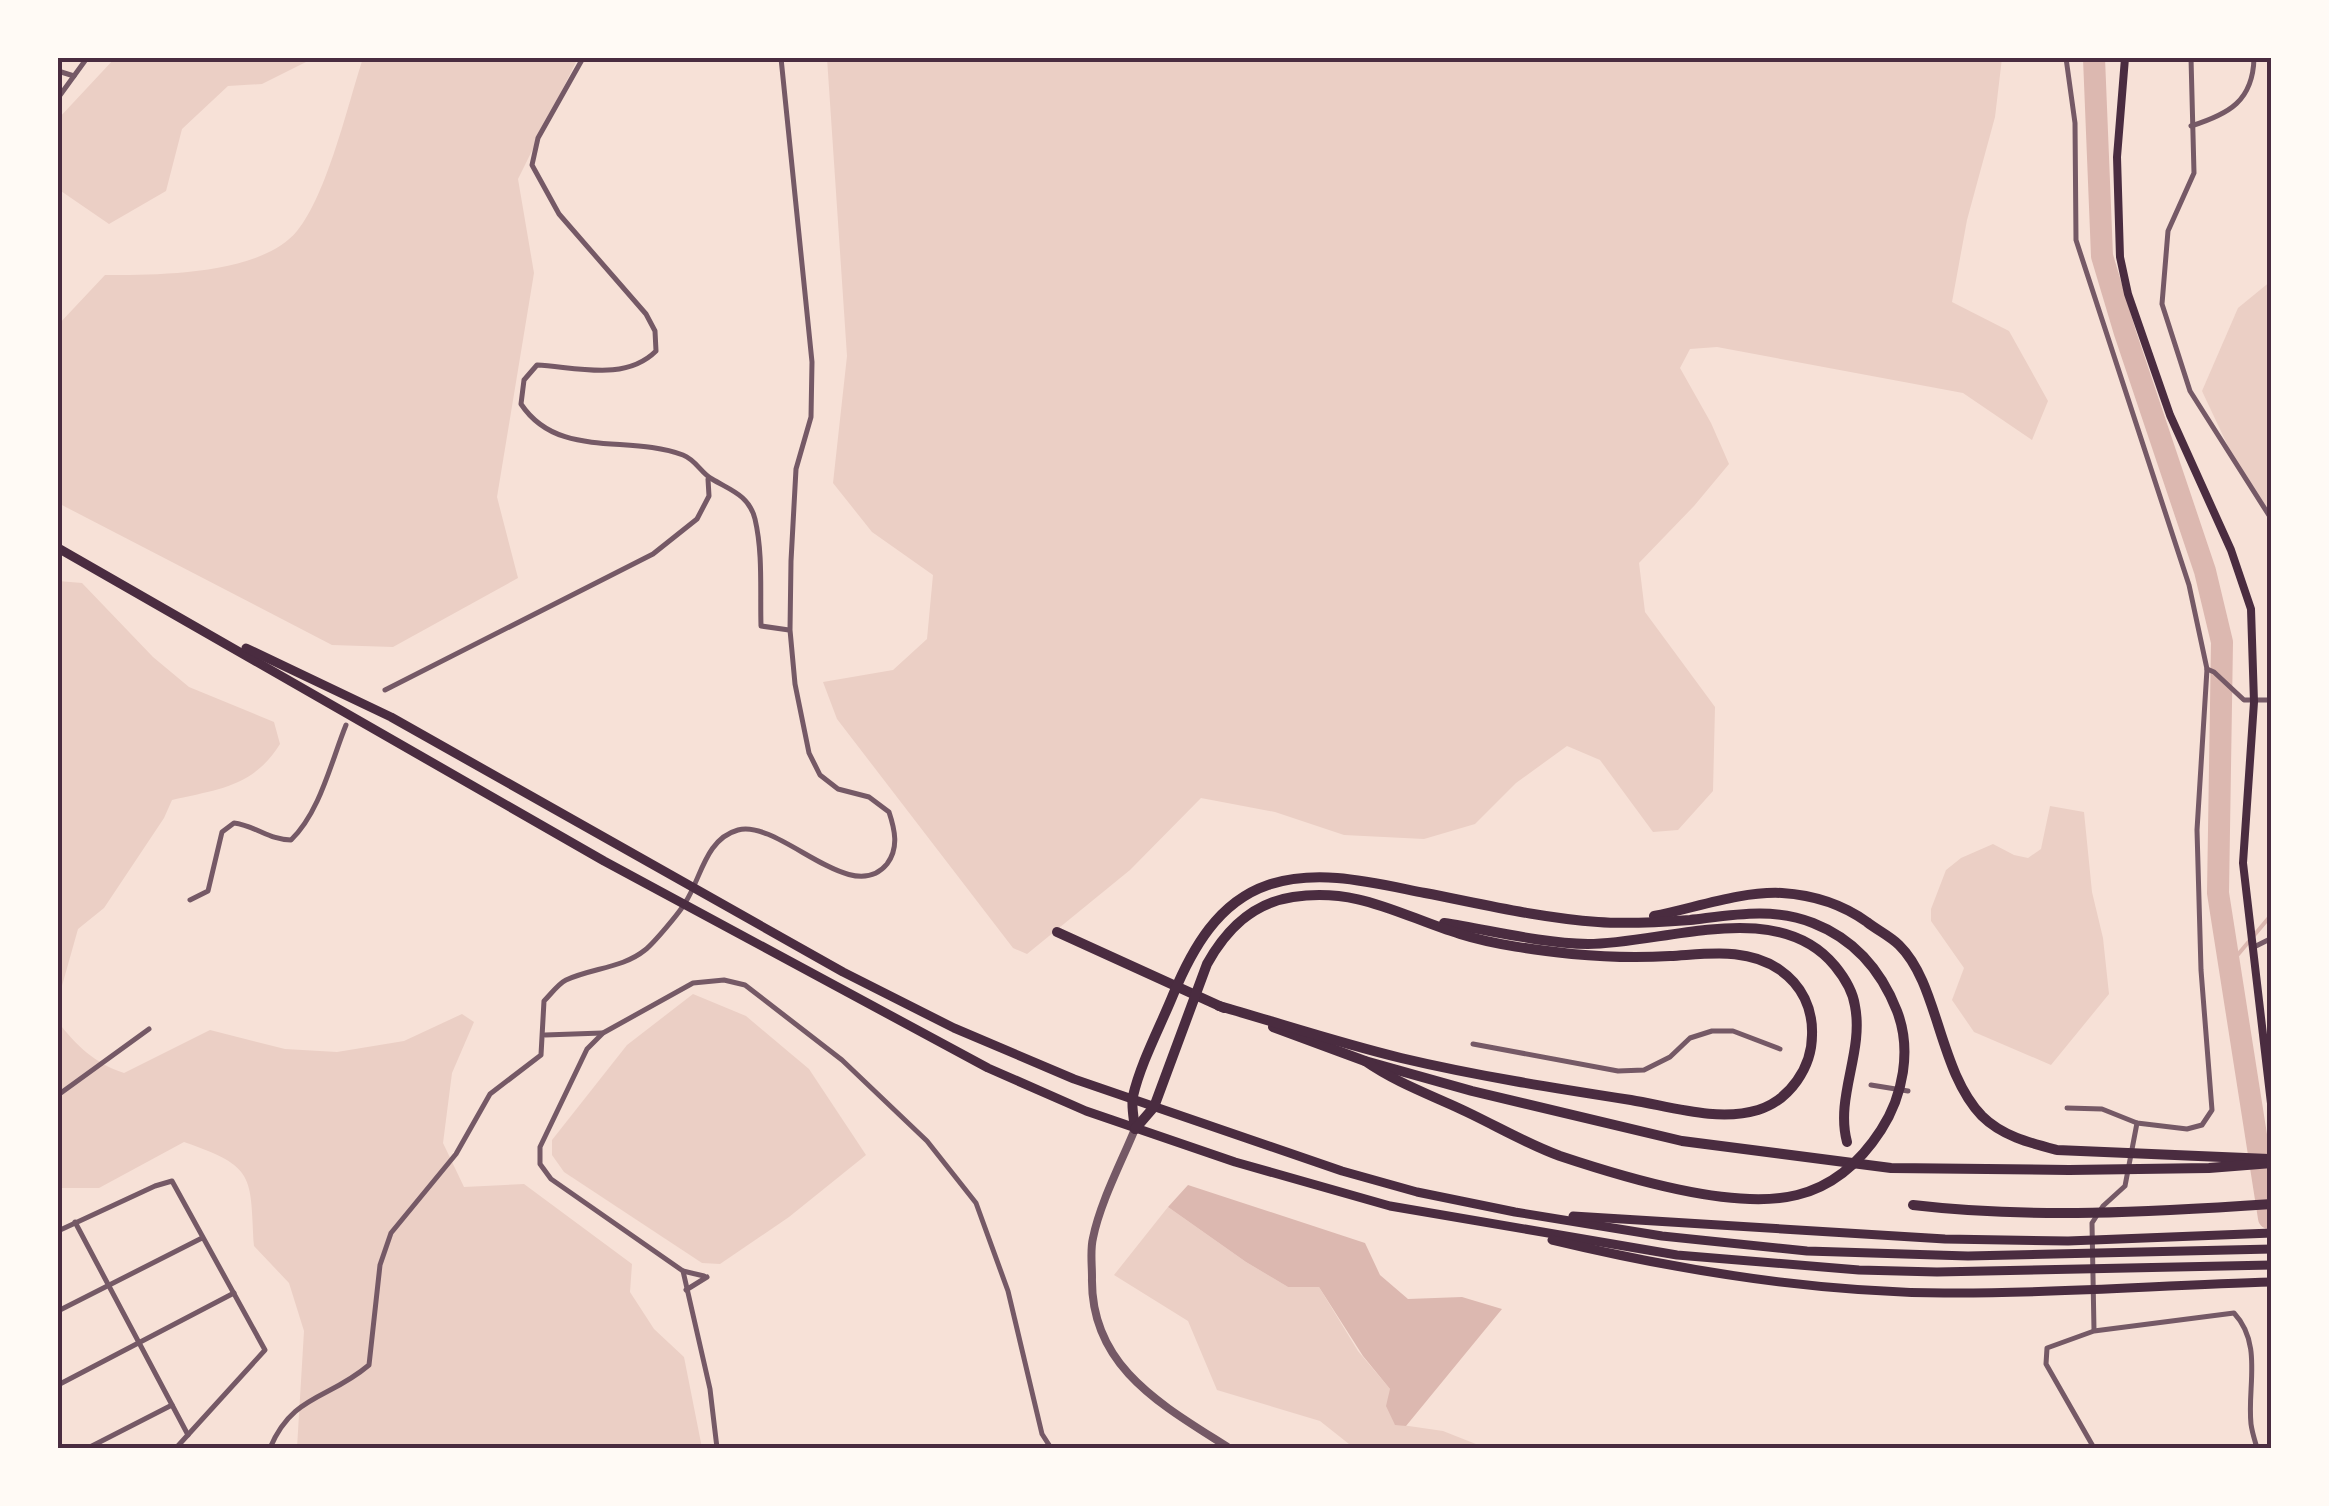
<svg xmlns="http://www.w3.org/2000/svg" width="2329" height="1506" font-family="'Public Sans',sans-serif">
<rect width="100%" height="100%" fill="#f7e1d7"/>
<!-- green -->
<g fill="#ebcfc5">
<polygon points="115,58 314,58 262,84 228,86 182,129 166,191 109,224 58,189 58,119"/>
<path d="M363 58H578L518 179 534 273 497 497 518 578 393 647 332 645 58 503V325L105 275C158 275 261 275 297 231 327 195 348 104 363 58Z"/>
<polygon points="827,58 2002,58 1995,117 1967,220 1952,302 2009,331 2048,401 2032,440 1963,393 1717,347 1690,349 1680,368 1711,423 1729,464 1694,506 1639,563 1645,612 1715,707 1713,791 1678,830 1653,832 1600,760 1567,746 1516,783 1475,824 1424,839 1344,835 1275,812 1201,798 1130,870 1027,954 1013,948 837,719 823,682 893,670 927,639 933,575 872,532 833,483 847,356"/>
<polygon points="2271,281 2271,522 2234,459 2202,391 2238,308"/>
<path d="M58 581 82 583 153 657 189 687 274 722 280 744C253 787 219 789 172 800L164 818 104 908 78 929 58 1000Z"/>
<polygon points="2050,806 2084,812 2092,892 2103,938 2109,994 2051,1065 1974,1032 1952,1000 1964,968 1931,921 1931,909 1946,870 1961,858 1993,844 2014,855 2028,858 2041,849"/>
<polygon points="693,994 746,1016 809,1069 866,1155 789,1217 720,1264 702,1263 564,1172 552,1155 552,1140 627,1045"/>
<path d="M462 1014 474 1022 452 1073 443 1143 464 1187 524 1184 632 1264 630 1292 654 1329 684 1357 702 1448H297L304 1331 289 1283 254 1246C250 1175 256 1167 184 1142L99 1188H58V1022C77 1046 94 1063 124 1073L210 1030 285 1049 337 1052 404 1041Z"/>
<polygon points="1168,1207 1246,1262 1288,1287 1319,1287 1358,1351 1390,1389 1395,1424 1443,1431 1486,1448 1354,1448 1320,1421 1217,1390 1188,1321 1114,1275"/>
</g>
<!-- water -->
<polygon fill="#dcb8b0" points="1188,1185 1365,1243 1380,1275 1408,1299 1462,1297 1502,1309 1406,1426 1395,1425 1386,1406 1390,1389 1363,1356 1319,1287 1288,1287 1246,1262 1168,1207"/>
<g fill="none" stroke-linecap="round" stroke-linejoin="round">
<!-- stream -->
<polyline stroke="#dcb8b0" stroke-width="4" points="2230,964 2272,914"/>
<!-- river -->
<polyline stroke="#dcb8b0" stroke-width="22" points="2094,58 2102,256 2125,333 2205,571 2222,642 2218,893 2269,1218"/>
<!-- minor -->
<g stroke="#755966" stroke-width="5">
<path d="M583 58 538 138 532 165 559 214 646 314 655 331 656 351C625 382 576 367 537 365L524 380 521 404C558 460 629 434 683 455 696 460 701 473 712 479 730 490 749 495 755 519 763 553 760 591 761 626L789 630"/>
<polyline points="2066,58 2075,123 2076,240 2189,585 2207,669 2197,830 2201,970 2212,1110 2202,1125 2187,1129 2137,1123 2102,1109 2067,1108"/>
<polyline points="2191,58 2194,173 2168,231 2162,304 2190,391 2272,520"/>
<polyline points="58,71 74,76"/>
<polyline points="58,98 87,58"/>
<path d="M2191 126C2229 114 2253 101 2254 58"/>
<polyline points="2207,669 2214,672 2244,700 2272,700"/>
<polyline points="385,690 653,554 697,519 709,496 708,479"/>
<path d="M190 900 208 891 222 832 234 823C256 826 270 840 291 840 320 812 331 762 346 725"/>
<polyline points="2254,947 2272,938"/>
<polyline points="545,1035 602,1033"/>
<polyline points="1473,1044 1618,1071 1644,1070 1670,1057 1690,1038 1712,1031 1733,1031 1780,1049"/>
<polyline points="1871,1085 1908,1091"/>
<polyline points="58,1095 149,1029"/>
<polyline points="75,1222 188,1435"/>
<polyline points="58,1231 155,1186 172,1181 265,1350 176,1448"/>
<polyline points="683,1271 704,1276"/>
<polyline points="686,1290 707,1277"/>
<polyline points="58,1311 202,1238"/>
<polyline points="2094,1330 2092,1223 2103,1206 2125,1186 2137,1123"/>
<polyline points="58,1385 234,1293"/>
<polyline points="88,1448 172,1405"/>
<path d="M270 1448C293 1394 328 1400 369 1365L380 1265 391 1233 456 1154 490 1094 541 1055 544 1001C551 994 558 984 566 980 592 968 623 968 645 950 653 944 680 912 685 903 701 879 705 839 738 830 780 819 851 908 887 864 899 848 895 830 889 812L869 797 838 789 820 775 809 753 795 684 790 630 791 561 796 469 811 417 812 362 781 58"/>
<polyline points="717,1448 710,1389 683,1271 551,1179 540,1164 540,1147 587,1049 603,1033 693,983 724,980 745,985 842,1060 927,1141 976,1203 1008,1291 1042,1434 1051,1448"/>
<path d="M2094 1448 2046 1364 2047 1348 2094 1331 2234 1313C2263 1344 2247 1387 2251 1424 2252 1432 2255 1441 2257 1448"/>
</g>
<!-- tertiary -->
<path stroke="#755966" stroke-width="8" d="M1135 1129C1121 1163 1100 1203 1093 1238 1090 1250 1092 1264 1092 1277 1090 1367 1162 1405 1229 1448"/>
<!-- secondary -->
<polyline stroke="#4a2c40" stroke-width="8" points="2125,58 2117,157 2120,257 2128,294 2170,415 2231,550 2251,609 2254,702 2243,863 2272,1112"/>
<!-- trunk -->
<g stroke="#4a2c40" stroke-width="9">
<polyline points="58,548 604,861 988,1068 1086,1111 1235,1162 1390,1206 1677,1255 1859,1270 1937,1272 2272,1265"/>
<polyline points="246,648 391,717 843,972 954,1028 1074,1079 1342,1171 1417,1192 1515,1212 1662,1236 1807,1251 1968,1256 2272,1249"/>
<polyline points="1573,1216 1945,1239 2068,1241 2272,1233"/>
<path d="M1552 1240C1677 1270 1814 1292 1944 1293 2053 1294 2163 1285 2272 1282"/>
</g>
<!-- motorway -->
<g stroke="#4a2c40" stroke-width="10">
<path d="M1654 916C1695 908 1741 891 1782 893 1813 895 1842 904 1867 922 1877 930 1890 936 1899 945 1939 984 1938 1070 1982 1116 2002 1136 2030 1143 2057 1150L2269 1159"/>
<path d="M1444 923C1490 930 1540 943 1588 944 1664 944 1778 896 1835 966 1844 977 1853 992 1855 1006 1864 1052 1835 1097 1847 1142"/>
<polyline points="1057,932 1224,1008"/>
<polyline points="1273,1027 1365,1061 1472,1091 1682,1141 1891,1168 2069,1170 2209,1168 2272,1163"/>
<path d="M1135 1129C1134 1119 1131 1106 1133 1096 1141 1062 1160 1027 1173 995 1192 949 1218 902 1268 885 1319 868 1374 883 1425 893 1482 904 1540 918 1598 922 1625 924 1663 922 1690 920 1733 915 1772 907 1813 923 1854 939 1881 970 1897 1011 1912 1050 1903 1096 1881 1130 1861 1161 1834 1186 1797 1195 1733 1211 1623 1177 1560 1156 1524 1143 1490 1122 1454 1106 1423 1092 1394 1081 1365 1061"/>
<path d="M1135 1129 1154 1107 1207 964C1226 930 1252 903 1293 897 1359 887 1401 916 1460 934 1495 945 1536 950 1572 954 1604 957 1639 958 1670 956 1708 954 1747 947 1780 970 1802 985 1813 1009 1812 1035 1812 1067 1790 1100 1758 1110 1718 1122 1672 1107 1631 1100 1554 1088 1477 1076 1401 1058 1339 1043 1279 1023 1219 1006"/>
<path d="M1913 1205C2031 1219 2153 1212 2272 1204"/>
</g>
</g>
<!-- border -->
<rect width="2329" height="1506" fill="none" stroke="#fffaf5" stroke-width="120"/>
<rect x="60" y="60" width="2209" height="1386" fill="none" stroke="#4a2c40" stroke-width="4"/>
</svg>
